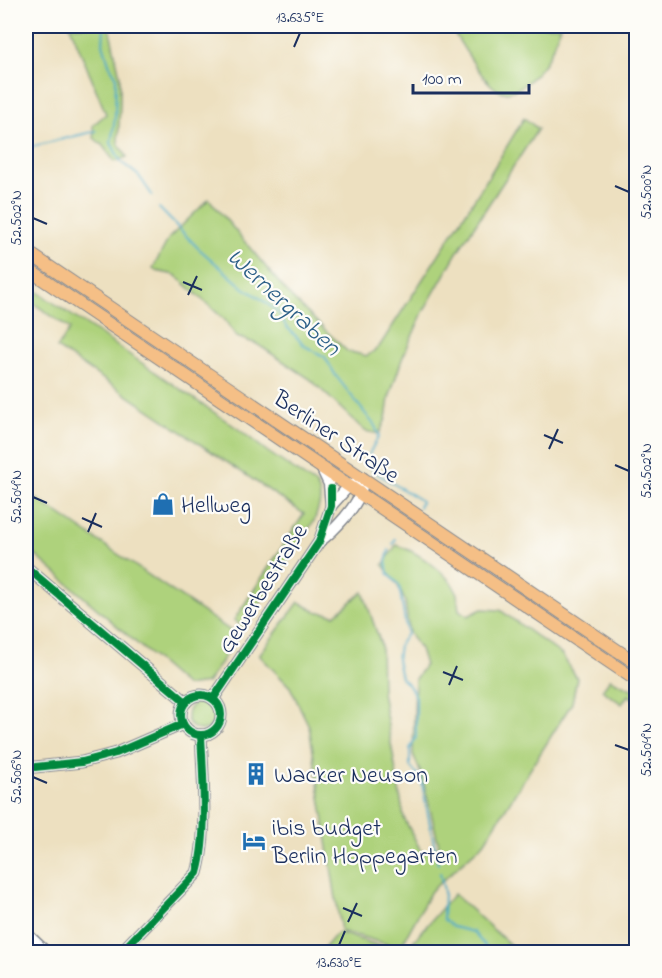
<svg xmlns="http://www.w3.org/2000/svg" width="662" height="978" font-family="'Indie Flower',sans-serif">
<rect width="100%" height="100%" fill="#fdfcf7"/>
<filter id="ink" filterUnits="userSpaceOnUse"><feTurbulence type="fractalNoise" baseFrequency=".0167" numOctaves="2"/><feDisplacementMap in="SourceGraphic" scale="12" xChannelSelector="R" yChannelSelector="G"/><feConvolveMatrix kernelMatrix="1 2 1 2 8 2 1 2 1" color-interpolation-filters="sRGB"/></filter>
<filter id="wash" filterUnits="userSpaceOnUse"><feTurbulence type="fractalNoise" baseFrequency=".008" numOctaves="4" result="noise"/><feDisplacementMap in="SourceGraphic" scale="24" xChannelSelector="R" yChannelSelector="G"/><feGaussianBlur stdDeviation="1.35" result="paint"/><feColorMatrix in="noise" values="0 0 0 0 0 0 0 0 0 0 0 0 0 0 0 0 0 1.4 0 .05"/><feComposite in="paint" operator="in"/></filter>
<g filter="url(#wash)">
<rect width="100%" height="100%" fill="#ede0c0"/>
<!-- green -->
<g fill="#aed27b" stroke="#64806c" stroke-width="1.5">
<polygon points="70,26 109,26 120,76 120,104 118,143 127,157 115,162 102,145 94,138 93,125 106,114"/>
<path d="M450 26H561C556 37 552 53 544 64 535 76 512 101 496 89 481 79 460 42 450 26Z"/>
<polygon points="524,118 538,129 458,251 423,312 402,359 389,398 386,419 379,434 365,431 310,379 257,344 237,337 225,320 175,275 156,271 153,268 169,238 209,199 291,297 347,351 367,356 379,347 481,189"/>
<path d="M26 284 237 428 268 452 316 485C324 497 318 509 314 521L244 628 234 620 304 514 57 348 70 329 26 298Z"/>
<polygon points="37,499 238,636 207,683 186,686 26,547 26,515"/>
<path d="M396 545C414 550 448 572 456 591 458 596 458 604 459 610L468 616 482 609 500 610 562 655 577 678 572 703 484 843 431 891 400 948 341 931 309 726 290 687 259 655 299 602 315 611 335 615 363 592 381 645 382 692 404 818 421 851 432 852 439 846 422 776 413 754 415 679 425 665 420 649 409 633 405 601 397 584 383 565Z"/>
<polygon points="610,679 636,691 636,700 628,695 622,704 602,690"/>
<circle cx="201" cy="716" r="14"/>
<polygon points="454,894 518,952 404,952"/>
<polygon points="338,932 397,952 321,952"/>
</g>
<g fill="none" stroke-linecap="round" stroke-linejoin="round">
<!-- stream -->
<g stroke="#48a9c7" stroke-width="2">
<polyline points="104,26 103,44 109,64 116,76 115,118 111,143 121,162 139,176 152,195"/>
<polyline points="26,148 96,131"/>
<path d="M159 208 198 248 244 288 257 296 278 312 286 326 305 346 325 357 336 376 375 426 379 436C372 449 363 457 373 471L420 500 421 502 419 507"/>
<polyline points="393,544 396,539"/>
<polyline points="389,550 386,562 388,573 399,585 407,634 399,645 397,660 401,678 410,687 416,697 416,737 410,749 410,766 421,779 438,864"/>
<polyline points="440,873 444,891 443,919 453,927 473,932 490,952"/>
</g>
</g>
</g>
<g filter="url(#ink)">
<g fill="none" stroke-linecap="round" stroke-linejoin="round">
<!-- minor casing -->
<g stroke="#84888f" stroke-width="13">
<g id="minor">
<polyline points="321,467 329,484 331,506"/>
<path d="M319 542C333 532 360 504 362 487"/>
<polyline points="26,567 186,702"/>
<circle cx="201" cy="715" r="20"/>
<polyline points="213,699 319,542 331,506 349,486 363,478"/>
<polyline points="26,768 82,762 116,753 183,724"/>
<polyline points="26,933 46,952"/>
<path d="M121 952 197 873C208 835 203 775 201 735"/>
</g>
</g>
<!-- major casing -->
<g stroke="#84888f" stroke-width="14">
<g id="major">
<polyline points="26,251 636,663"/>
<polyline points="26,268 636,680"/>
</g>
</g>
<!-- minor -->
<use href="#minor" stroke="#fff" stroke-width="10"/>
<!-- major -->
<use href="#major" stroke="#f5bf86" stroke-width="12"/>
<!-- cycleway casing -->
<g stroke="#fdfcf7" stroke-width="11">
<g id="cycleway">
<polyline points="26,567 186,702"/>
<circle cx="201" cy="715" r="20"/>
<polyline points="213,699 319,542 331,506 331,489"/>
<polyline points="26,768 82,762 116,753 183,724"/>
<path d="M121 952 197 873C208 835 203 775 201 735"/>
</g>
</g>
<!-- cycleway -->
<use href="#cycleway" stroke="#00873e" stroke-width="8"/>
</g>
</g>
<!-- ticks -->
<path fill="none" stroke="#1b2f5e" stroke-width="2" d="M294 47 300 33M615 186 629 192M33 218 47 224M183 282 202 290M188 295 197 276M544 435 563 443M549 449 558 429M615 465 629 471M33 497 47 503M82 518 102 527M88 532 96 513M443 672 463 680M449 685 457 666M615 745 629 750M33 777 47 783M343 908 362 916M348 922 357 903M339 945 345 931"/>
<!-- icons -->
<defs>
<g id="shop-bare" transform="scale(1.8)"><path d="M-5-2.5h2.3a2.7 3.5 0 0 1 5.4 0H5L5.5 6h-11ZM-1.5-2.5h3a1.5 2.3 0 0 0-3 0Z" fill="#1f6fb2" stroke="#fdfcf7" stroke-width="2.5" paint-order="stroke"/></g>
<g id="building-bare" transform="scale(1.8)"><path d="M-4-6H4V6H1V3H-1V6H-4ZM-2.5-4.3h1.7v1.8h-1.7ZM.8-4.3h1.7v1.8H.8ZM-2.5-1h1.7V.8h-1.7ZM.8-1h1.7V.8H.8Z" fill="#1f6fb2" stroke="#fdfcf7" stroke-width="2.5" paint-order="stroke"/></g>
<g id="hotel-bare" transform="scale(1.8)"><path d="M-6-4.5h1.5V1H6V5H4.5V3h-9V5H-6ZM-4 0a1.8 1.8 0 1 1 3.6 0ZM.5 0V-2.5h3Q6-2.5 6 0Z" fill="#1f6fb2" stroke="#fdfcf7" stroke-width="2.5" paint-order="stroke"/></g>
</defs>
<g fill-rule="evenodd">
<use href="#shop-bare" x="163" y="504"/>
<use href="#building-bare" x="256" y="774"/>
<use href="#hotel-bare" x="254" y="841"/>
</g>
<g text-anchor="middle" stroke-width="4.5" stroke-linejoin="round" paint-order="stroke">
<!-- street labels -->
<g font-size="24" fill="#1b2f5e" stroke="#fdfcf7">
<text transform="translate(337 436) rotate(34)" y="8">Berliner Straße</text>
<text transform="translate(262 588) rotate(-58)" y="8">Gewerbestraße</text>
</g>
<!-- poi labels -->
<g font-size="24" fill="#1b2f5e" stroke="#fdfcf7" text-anchor="start">
<text x="181" y="512">Hellweg</text>
<text x="274" y="782">Wacker Neuson</text>
<text x="272" y="835">ibis budget<tspan x="272" dy="28">Berlin Hoppegarten</tspan></text>
</g>
<!-- water labels -->
<g font-size="26" font-style="italic" fill="#2d6088" stroke="#fdfcf7">
<text transform="translate(285 301) rotate(43)" y="9">Wernergraben</text>
</g>
</g>
<!-- margin -->
<rect width="662" height="978" fill="none" stroke="#fdfcf7" stroke-width="66"/>
<!-- scale -->
<path d="M413 84v9h116v-9" fill="none" stroke="#1b2f5e" stroke-width="3"/>
<text x="422" y="84" font-size="18" fill="#1b2f5e" stroke="#fdfcf7" stroke-width="4.5" paint-order="stroke">100 m</text>
<rect x="33" y="33" width="596" height="912" fill="none" stroke="#1b2f5e" stroke-width="2"/>
<g font-size="15" text-anchor="middle" fill="#1b2f5e">
<text x="300" y="22">13.635°E</text>
<text transform="translate(646 192) rotate(-90)" y="5">52.500°N</text>
<text transform="translate(16 218) rotate(-90)" y="5">52.502°N</text>
<text transform="translate(646 471) rotate(-90)" y="5">52.502°N</text>
<text transform="translate(16 497) rotate(-90)" y="5">52.504°N</text>
<text transform="translate(646 750) rotate(-90)" y="5">52.504°N</text>
<text transform="translate(16 777) rotate(-90)" y="5">52.506°N</text>
<text x="339" y="967">13.630°E</text>
</g>
</svg>
